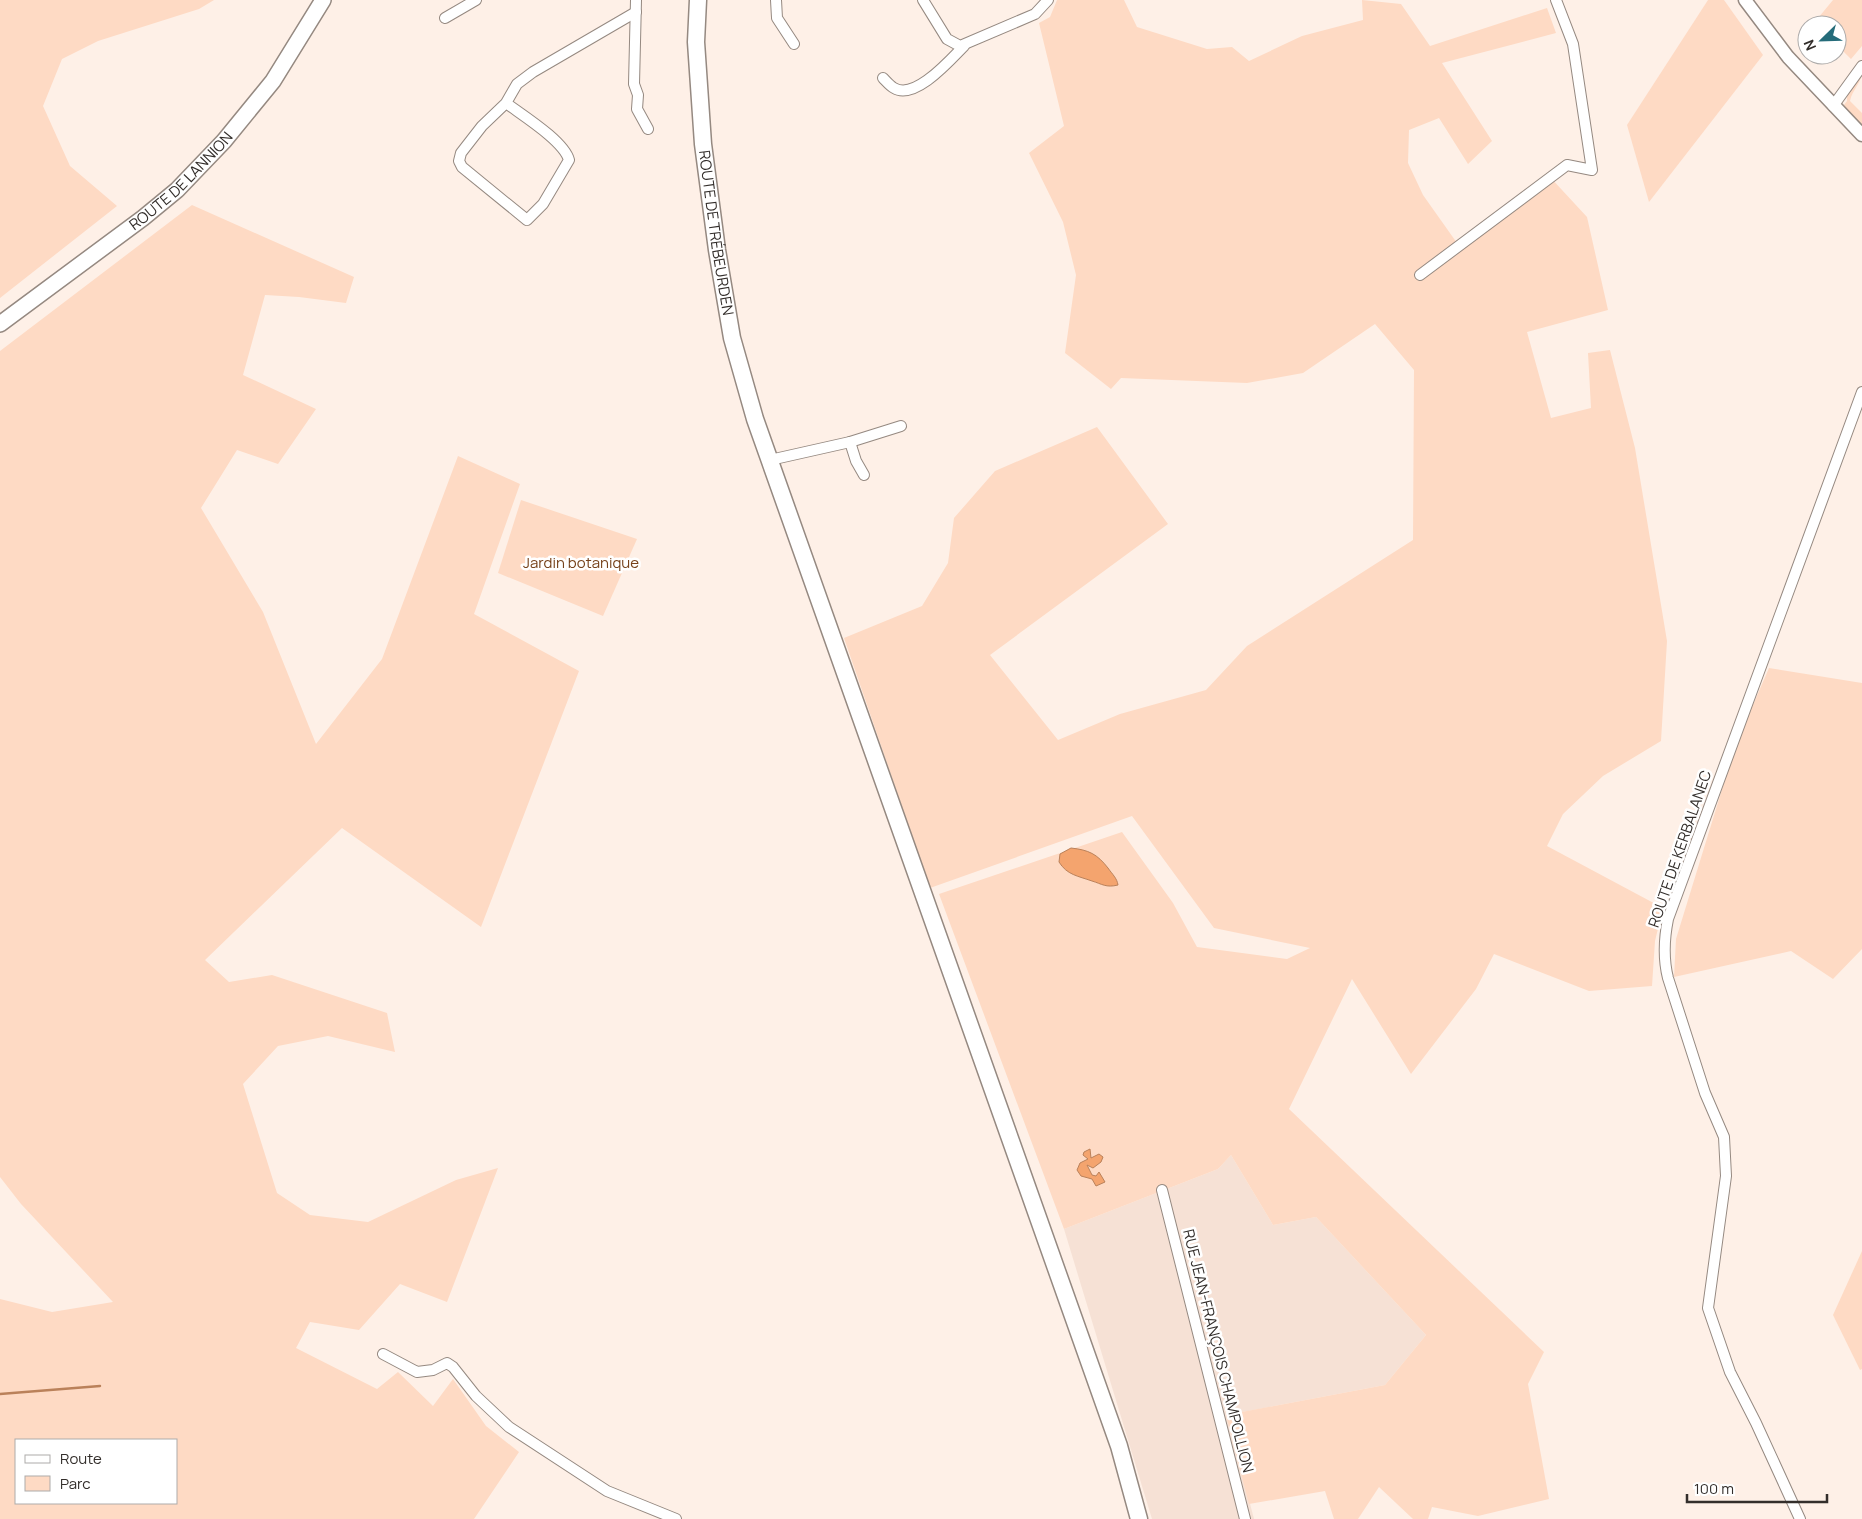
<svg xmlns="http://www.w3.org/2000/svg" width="1862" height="1519" font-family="Manrope,sans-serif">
<rect width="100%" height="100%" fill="#fef0e7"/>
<!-- built -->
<polygon fill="#f6e1d5" points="1231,1155 1273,1225 1316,1217 1426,1335 1385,1385 1227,1415 1254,1519 1152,1519 1064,1229 1218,1169"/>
<!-- green -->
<g fill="#fedac4" fill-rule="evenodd">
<polygon points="0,0 214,0 199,9 98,41 62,59 43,106 70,166 117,206 0,298"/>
<polygon points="1057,0 1124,0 1137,27 1207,49 1232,47 1249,61 1302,36 1363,20 1362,0 1401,4 1430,46 1547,8 1556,33 1442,63 1492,141 1468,164 1439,118 1409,130 1408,163 1423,195 1457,243 1550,177 1587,217 1608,310 1527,332 1551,418 1591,408 1588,353 1610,350 1635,448 1667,641 1661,741 1603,776 1563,814 1547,846 1663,908 1655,941 1652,986 1589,991 1494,954 1476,989 1411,1074 1352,979 1289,1109 1544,1352 1528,1384 1549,1499 1478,1516 1432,1507 1428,1519 1413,1519 1379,1487 1358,1519 1334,1519 1325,1491 1249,1504 1226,1415 1385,1385 1426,1335 1316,1217 1273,1225 1231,1155 1218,1169 1064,1229 939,894 1122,832 1173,903 1197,947 1287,959 1310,948 1214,928 1132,816 930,888 844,638 922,606 948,563 954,518 995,471 1097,427 1168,524 990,655 1058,740 1120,714 1206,690 1247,646 1413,540 1414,370 1375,324 1303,373 1247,383 1121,378 1111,389 1065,353 1076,275 1063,222 1029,153 1064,126 1039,23 1050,17"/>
<polygon points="1708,0 1724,0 1763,55 1649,202 1627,125"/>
<polygon points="1833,0 1862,0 1862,46 1851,59 1837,45 1837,25 1814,23"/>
<path d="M1862 72C1862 82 1852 90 1850 101L1862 113V127L1841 109 1847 101V94Z"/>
<path d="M192 205 354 277 346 303 299 297 265 295 243 375 316 409 278 464 237 450 201 508 263 612 316 744 382 659 458 456 520 484 474 614 579 671 481 927 342 828 205 960 229 982 272 975 387 1013 395 1052 328 1036 278 1046 243 1084 277 1193 310 1215 368 1222 456 1180 498 1168 447 1302 400 1284 359 1330 310 1322 296 1348 377 1389 398 1372 433 1406 453 1379 486 1426 519 1452 474 1519H0V1299L52 1312 113 1302 21 1204 0 1177V351ZM16 1440H176V1503H16Z"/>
<polygon points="521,500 637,539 603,616 498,573"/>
<polygon points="1769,668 1862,683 1862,949 1833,979 1791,951 1674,977 1676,939 1736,744"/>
<polygon points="1862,1251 1862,1369 1860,1370 1833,1315"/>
</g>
<!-- water -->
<g fill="#f4a46e" stroke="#ba815a">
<path d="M1071 848C1089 850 1097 854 1108 868 1112 874 1117 878 1118 885 1106 888 1102 884 1092 881 1078 876 1067 875 1059 862L1060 854Z"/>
<polygon points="1090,1149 1091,1158 1099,1154 1103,1157 1101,1162 1093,1168 1087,1165 1092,1175 1096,1176 1099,1172 1105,1182 1096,1186 1092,1179 1081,1176 1077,1170 1080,1163 1088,1159 1083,1155 1084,1152"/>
</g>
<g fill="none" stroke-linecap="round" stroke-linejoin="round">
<!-- stream -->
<polyline stroke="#ba815a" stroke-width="2.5" points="0,1394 100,1386"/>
<!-- minor casing -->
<g stroke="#958981" stroke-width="12">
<g id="minor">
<polyline points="636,0 634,84 638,95 637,109 648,129"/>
<polyline points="776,0 777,18 794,44"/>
<polyline points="923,0 947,39 960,46 1035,14 1048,0"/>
<polyline points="445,18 476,0"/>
<path d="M883 78C886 81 890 86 894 88 915 101 951 59 964 46"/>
<path d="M506 103C522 115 564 141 569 160L543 204 527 220 462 167 459 161 461 153 482 126 506 103 517 84 533 72 636 12"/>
<polyline points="1833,106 1862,66"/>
<polyline points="1420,275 1567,165 1592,170 1573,44 1556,0"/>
<polyline points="850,442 856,461 864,475"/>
<polyline points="770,460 850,442 901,426"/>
<polyline points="1162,1190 1245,1519"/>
<polyline points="383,1354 417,1372 433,1370 447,1363 453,1367 476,1396 509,1427 607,1491 676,1519"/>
<path d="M1800 1519 1756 1423 1730 1372 1708 1308 1726 1176 1724 1137 1705 1093 1668 978C1663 958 1664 939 1668 919L1862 392"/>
</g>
</g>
<!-- tertiary casing -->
<g stroke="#958981" stroke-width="15">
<polyline id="tertiary" points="1745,0 1788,57 1862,135"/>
</g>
<!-- secondary casing -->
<g stroke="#958981" stroke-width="18">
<g id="secondary">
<path id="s1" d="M0 324 143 218 177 190 224 141 273 81 323 0"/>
</g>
</g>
<!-- primary casing -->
<g stroke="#958981" stroke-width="19">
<g id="primary">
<path id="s2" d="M698 0 696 42 703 144 717 250 732 338 755 419 1119 1446 1139 1519"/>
</g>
</g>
<!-- minor -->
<use href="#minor" stroke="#fff" stroke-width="10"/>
<!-- tertiary -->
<use href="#tertiary" stroke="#fff" stroke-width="12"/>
<!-- secondary -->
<use href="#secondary" stroke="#fff" stroke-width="15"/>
<!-- primary -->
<use href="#primary" stroke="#fff" stroke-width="16"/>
</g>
<g text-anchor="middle" stroke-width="5" stroke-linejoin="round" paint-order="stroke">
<!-- street labels -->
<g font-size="15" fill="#332e2b" stroke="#fff">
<text dy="5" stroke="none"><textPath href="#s1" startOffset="231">ROUTE DE LANNION</textPath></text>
<text dy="5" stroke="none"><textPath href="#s2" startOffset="234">ROUTE DE TRÉBEURDEN</textPath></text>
<text transform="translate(1680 849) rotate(-71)" y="5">ROUTE DE KERBALANEC</text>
<text transform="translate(1218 1351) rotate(76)" y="5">RUE JEAN-FRANÇOIS CHAMPOLLION</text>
</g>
<!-- park labels -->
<g font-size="15" fill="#76421b" stroke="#fff">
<text x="581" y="568">Jardin botanique</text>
</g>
</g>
<!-- legend -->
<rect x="15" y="1439" width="162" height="65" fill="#ffffff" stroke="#adabaa"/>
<rect x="25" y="1455" width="25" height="8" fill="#ffffff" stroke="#adabaa"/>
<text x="60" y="1464" font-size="15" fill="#332e2b">Route</text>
<rect x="25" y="1476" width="25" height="15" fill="#fedac4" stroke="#adabaa"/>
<text x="60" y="1489" font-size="15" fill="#332e2b">Parc</text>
<!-- north arrow -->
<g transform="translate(1822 40) rotate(247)"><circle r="24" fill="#ffffff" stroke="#adabaa"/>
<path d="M0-4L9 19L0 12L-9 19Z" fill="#256c7a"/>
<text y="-8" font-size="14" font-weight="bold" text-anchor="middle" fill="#332e2b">N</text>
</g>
<!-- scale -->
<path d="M1687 1494v8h140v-8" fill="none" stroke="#332e2b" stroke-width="2.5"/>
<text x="1694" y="1494" font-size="15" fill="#332e2b" stroke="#ffffff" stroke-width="4" paint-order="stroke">100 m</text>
</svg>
